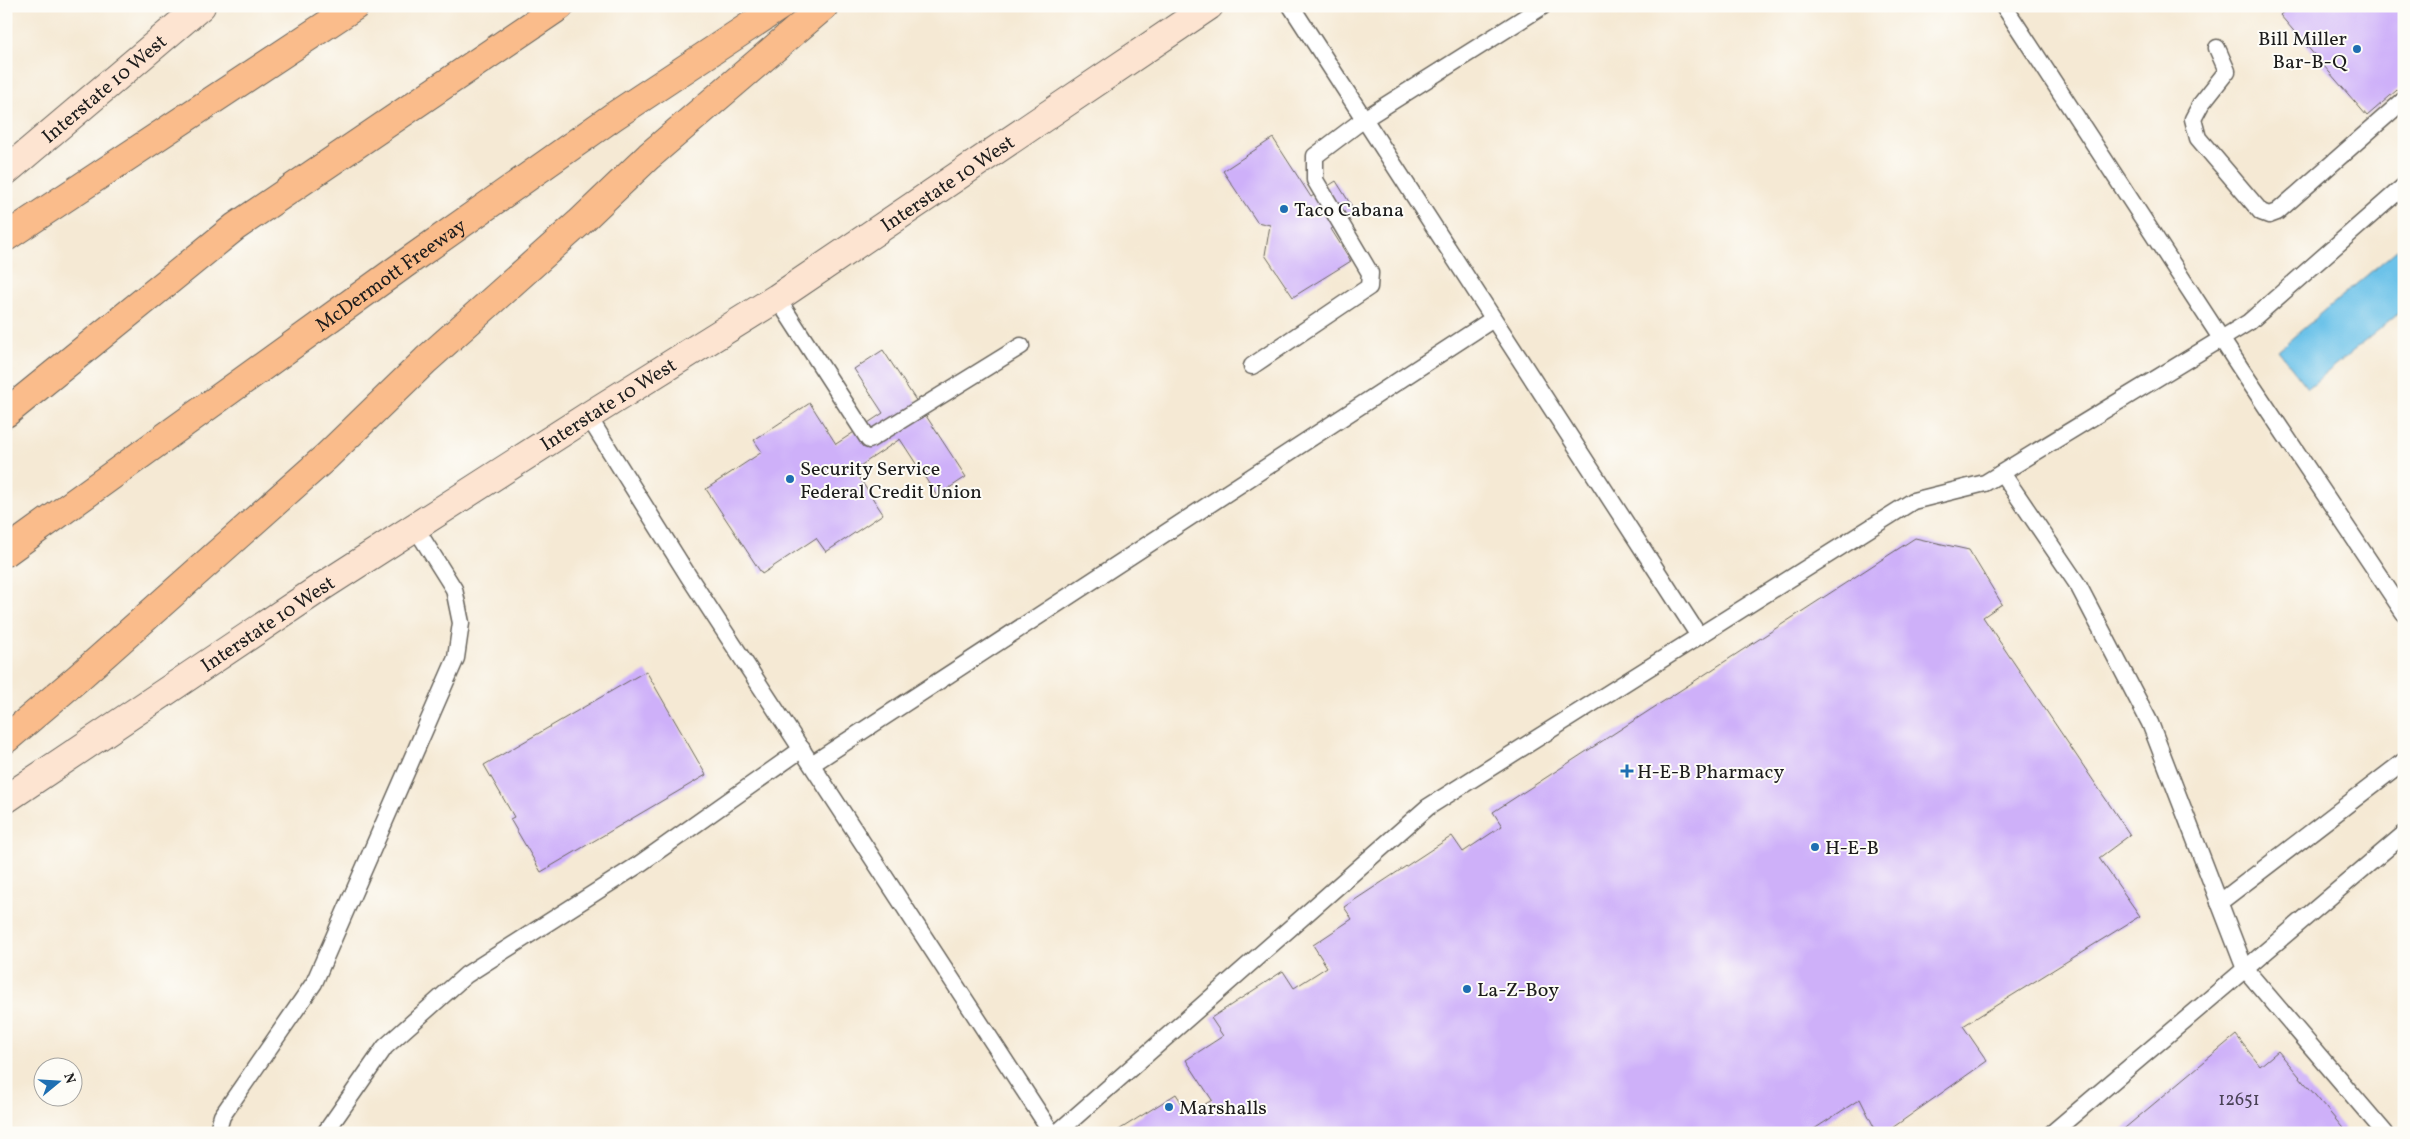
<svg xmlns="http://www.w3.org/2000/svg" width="2410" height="1139" font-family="Vollkorn,serif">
<rect width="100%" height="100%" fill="#fdfcf7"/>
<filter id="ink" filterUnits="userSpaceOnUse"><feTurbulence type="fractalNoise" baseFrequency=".02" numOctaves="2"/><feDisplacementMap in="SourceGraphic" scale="10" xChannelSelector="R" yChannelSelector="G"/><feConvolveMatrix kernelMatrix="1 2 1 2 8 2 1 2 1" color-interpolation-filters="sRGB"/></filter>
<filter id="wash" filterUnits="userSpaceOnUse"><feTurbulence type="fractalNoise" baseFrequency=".0096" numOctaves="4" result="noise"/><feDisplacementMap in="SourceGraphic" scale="20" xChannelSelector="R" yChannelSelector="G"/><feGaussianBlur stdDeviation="1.12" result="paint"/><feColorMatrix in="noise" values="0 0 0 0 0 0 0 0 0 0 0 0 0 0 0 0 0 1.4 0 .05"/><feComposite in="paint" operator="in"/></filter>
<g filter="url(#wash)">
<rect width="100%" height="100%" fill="#f5e9d4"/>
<!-- water -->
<polygon fill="#6cc2e9" stroke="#446f82" points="2404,244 2404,309 2308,388 2278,350"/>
<g id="blocks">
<!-- building -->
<g fill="#ceb0f9">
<polygon points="2290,6 2404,6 2404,84 2367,116 2280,15"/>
<polygon points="1273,138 1311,197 1336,181 1356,213 1331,229 1351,261 1293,297 1265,255 1270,225 1257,222 1223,171"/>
<polygon points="883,350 966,477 937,496 900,439 854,470 883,514 826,552 816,538 762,574 706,489 762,452 754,440 810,403 836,444 883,413 854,369"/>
<polygon points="1915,538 1969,550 2002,604 1983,617 2130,835 2099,858 2140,916 1963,1026 1987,1061 1885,1133 1877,1133 1860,1099 1808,1133 1114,1133 1176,1094 1189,1114 1212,1100 1186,1060 1223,1036 1211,1018 1283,971 1294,988 1327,967 1313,945 1352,919 1344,907 1452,836 1463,852 1502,826 1493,812"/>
<polygon points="646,671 706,775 541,872 510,819 514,817 484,765"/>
<polygon points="2236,1035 2260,1066 2278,1051 2347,1133 2119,1133"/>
</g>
</g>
</g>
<g filter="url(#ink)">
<use href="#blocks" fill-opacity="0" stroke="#68645c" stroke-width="1"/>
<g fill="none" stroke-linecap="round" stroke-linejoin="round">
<!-- service casing -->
<g stroke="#68645c" stroke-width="19">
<g id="service">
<polyline points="1291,6 1699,636"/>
<polyline points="2004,6 2243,372 2404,613"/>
<polyline points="2217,48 2227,71 2201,104 2193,119 2198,138 2261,212 2269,215 2277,212 2404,100"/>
<polyline points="777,298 869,440 1021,346"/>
<polyline points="1252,366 1369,287 1370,273 1315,180 1315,156 1364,119 1543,6"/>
<polyline points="588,416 689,577 1052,1133"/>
<polyline points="2002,473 2078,585 2150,723 2245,969 2385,1133"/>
<polyline points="812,764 1493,319"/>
<polyline points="2219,903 2404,761"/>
<polyline points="217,1133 222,1116 314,983 456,658 461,623 454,589 415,527"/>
<polyline points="325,1133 385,1047 466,975 638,865 802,749"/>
<polyline points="1057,1133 1428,807 1913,501 1985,483 2249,322 2404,186"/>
<polyline points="2052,1133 2404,834"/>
</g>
</g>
<!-- secondary casing -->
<g stroke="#68645c" stroke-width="30">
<g id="secondary">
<path id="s1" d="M6 171 201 6"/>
<path id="s2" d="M6 799 320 588 588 416 777 298 1209 6"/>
</g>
</g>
<!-- motorway casing -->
<g stroke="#68645c" stroke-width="30">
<g id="motorway">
<polyline points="6,237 355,6"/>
<polyline points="6,413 235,227 560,6"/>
<path id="s3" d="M6 552 406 263 614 116 780 6"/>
<polyline points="6,739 78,678 327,456 426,360 579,223 649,156 824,6"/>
</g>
</g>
<!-- service -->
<use href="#service" stroke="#fff" stroke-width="16"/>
<!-- secondary -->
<use href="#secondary" stroke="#fde4d1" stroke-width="28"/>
<!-- motorway -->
<use href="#motorway" stroke="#fabc8b" stroke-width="28"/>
</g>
</g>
<!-- markers -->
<g fill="#1f6fb2" stroke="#fdfcf7" stroke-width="2">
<circle cx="2357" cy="49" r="5"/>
<circle cx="1284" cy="209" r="5"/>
<circle cx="790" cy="479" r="5"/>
<path d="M1624.5 763.5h5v5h5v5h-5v5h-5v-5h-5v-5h5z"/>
<circle cx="1815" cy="847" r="5"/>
<circle cx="1467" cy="989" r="5"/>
<circle cx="1169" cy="1107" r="5"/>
</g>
<g text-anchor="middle" stroke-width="4" stroke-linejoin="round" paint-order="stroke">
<!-- number labels -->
<g font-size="18" fill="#484153">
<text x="2239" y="1105">12651</text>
</g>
<!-- poi labels -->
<g font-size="20" fill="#1c1c1c" stroke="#fdfcf7" text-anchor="start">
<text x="2347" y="45" text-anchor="end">Bill Miller<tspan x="2347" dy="23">Bar-B-Q</tspan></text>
<text x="1294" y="216">Taco Cabana</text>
<text x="800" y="475">Security Service<tspan x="800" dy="23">Federal Credit Union</tspan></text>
<text x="1637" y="778">H-E-B Pharmacy</text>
<text x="1825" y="854">H-E-B</text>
<text x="1477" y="996">La-Z-Boy</text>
<text x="1179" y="1114">Marshalls</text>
</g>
<!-- street labels -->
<g font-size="20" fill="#1c1c1c" stroke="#fdfcf7">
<text dy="7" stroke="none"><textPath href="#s1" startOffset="128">Interstate 10 West</textPath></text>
<text dy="7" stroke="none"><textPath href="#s2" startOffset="1125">Interstate 10 West</textPath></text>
<text dy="7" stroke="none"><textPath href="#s3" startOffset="474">McDermott Freeway</textPath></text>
<text dy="7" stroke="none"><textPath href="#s2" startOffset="720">Interstate 10 West</textPath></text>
<text dy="7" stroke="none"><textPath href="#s2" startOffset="315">Interstate 10 West</textPath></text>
</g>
</g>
<!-- margin -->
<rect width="2410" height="1139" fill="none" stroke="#fdfcf7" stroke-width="25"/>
<!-- north arrow -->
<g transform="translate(58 1082) rotate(72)"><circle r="24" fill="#fdfcf7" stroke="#a3a29f"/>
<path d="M0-4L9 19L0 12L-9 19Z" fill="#1f6fb2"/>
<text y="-8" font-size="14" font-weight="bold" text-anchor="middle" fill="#1c1c1c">N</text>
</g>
</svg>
